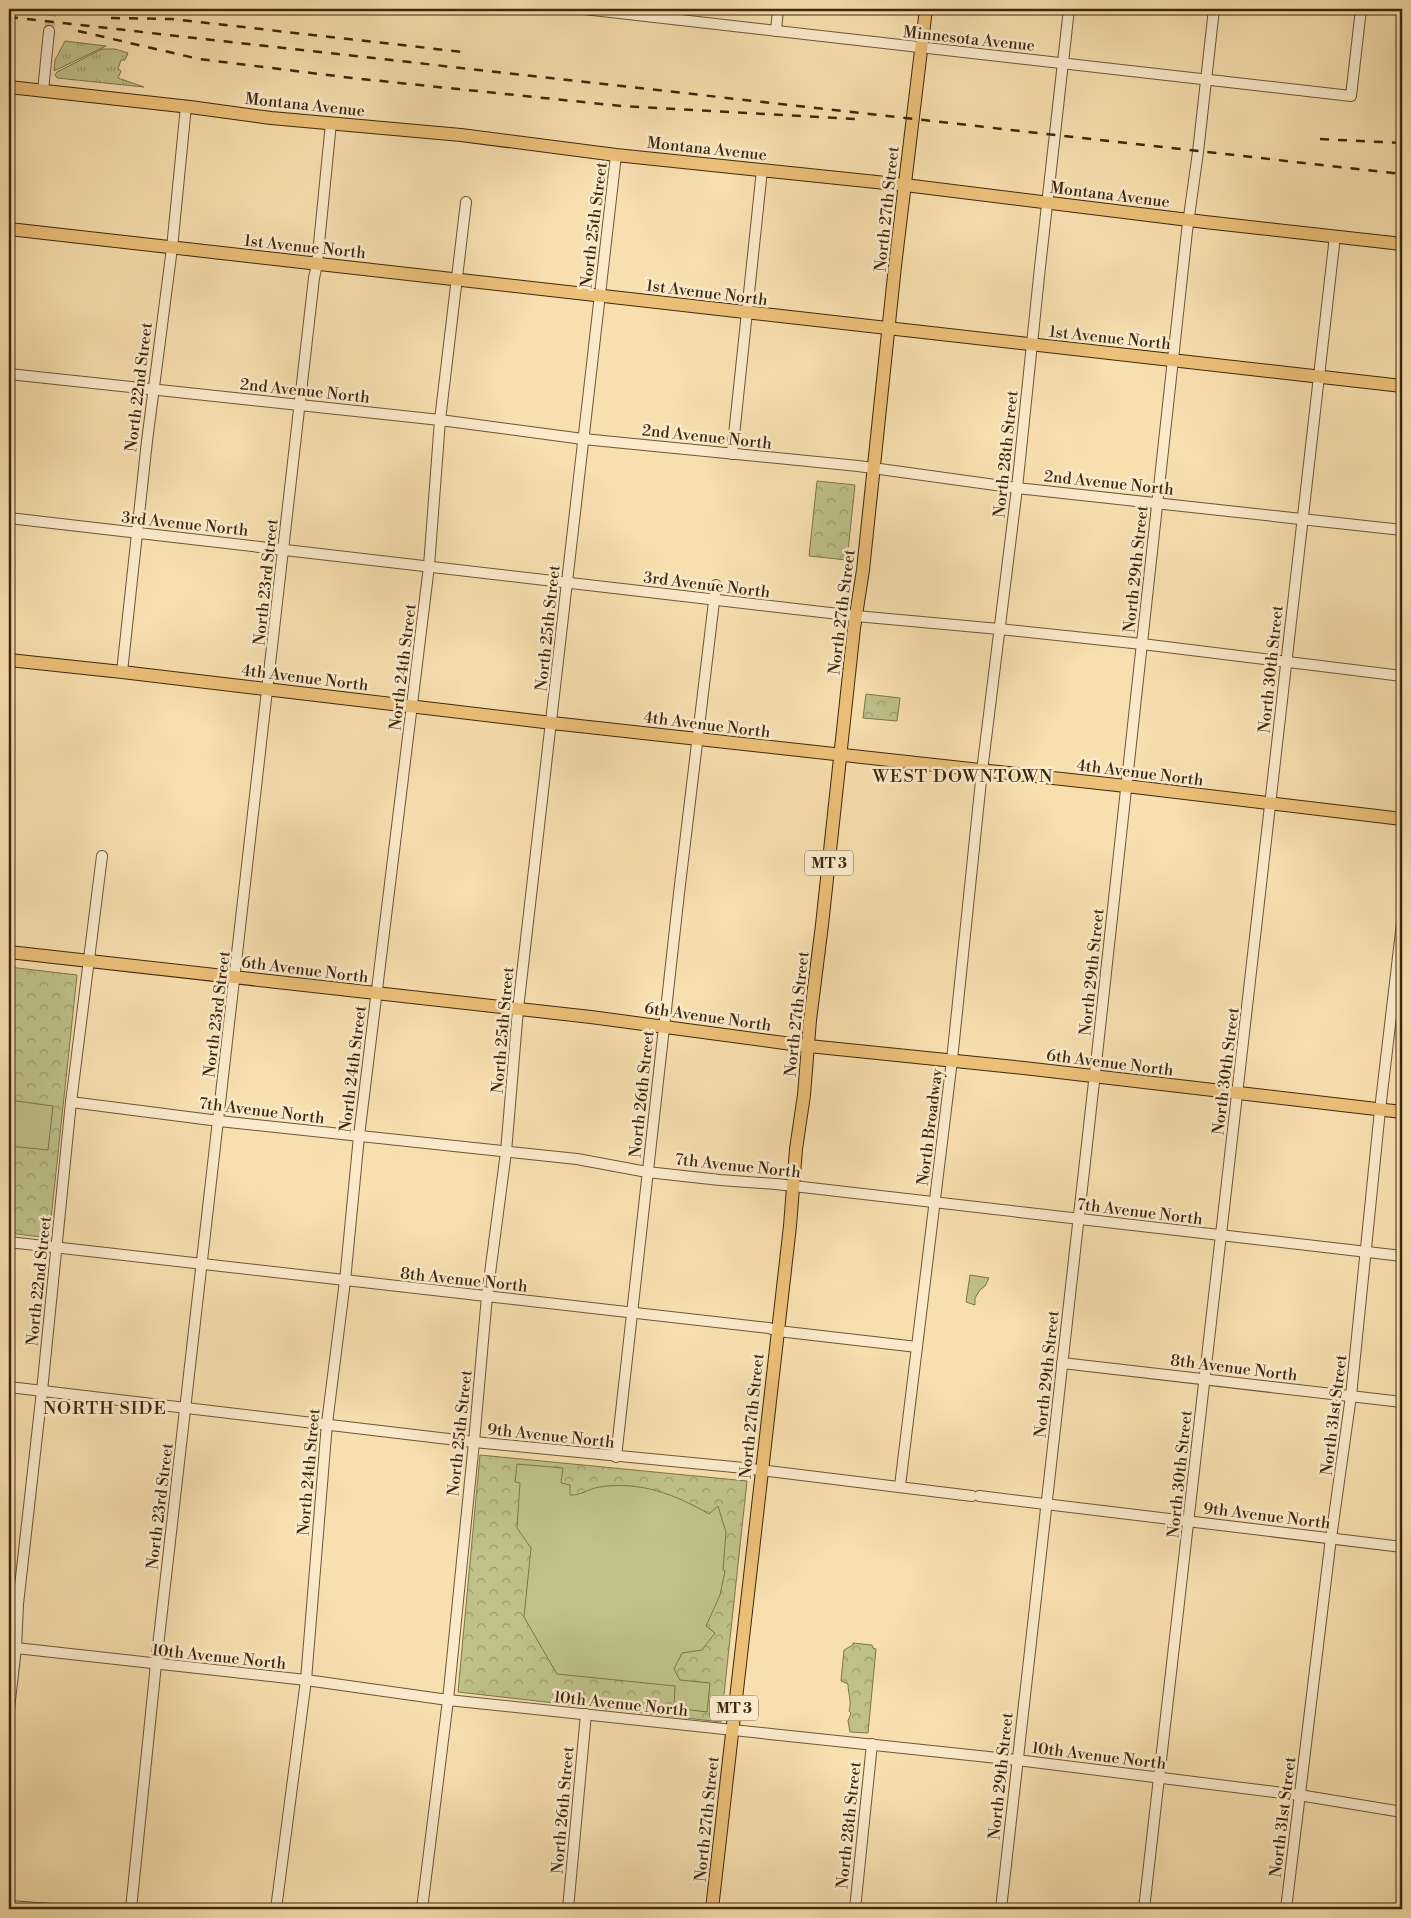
<svg xmlns="http://www.w3.org/2000/svg" width="1411" height="1918" font-family="'Libre Bodoni',serif">
<defs>
<pattern id="grass-tufts" width="24" height="20" patternUnits="userSpaceOnUse" patternTransform="scale(1.25)"><rect width="24" height="20" fill="#bfc189"/><path d="M3 7l-1-3M5 7V3M7 7l1-3M15 17l-1-3M17 17v-4M19 17l1-3" fill="none" stroke="#9c9d6e"/></pattern>
<pattern id="park-crowns" width="20" height="18" patternUnits="userSpaceOnUse" patternTransform="scale(1.25)"><rect width="20" height="18" fill="#bfc189"/><path d="M2 6a3 3 0 1 1 6 0M12 15a3 3 0 1 1 6 0" fill="none" stroke="#9c9d6e"/></pattern>
</defs>
<rect width="100%" height="100%" fill="#f8dfaf"/>
<filter id="stains"><feTurbulence type="fractalNoise" baseFrequency=".004" numOctaves="4"/><feColorMatrix values="0 0 0 0 .2 0 0 0 0 .09 0 0 0 0 .02 0 0 0 .5 -.17"/></filter>
<radialGradient id="worn" r=".72"><stop offset=".6" stop-color="#630" stop-opacity="0"/><stop offset="1" stop-color="#630" stop-opacity=".3"/></radialGradient>
<!-- grass -->
<g fill="url(#grass-tufts)" stroke="#7e744b">
<polygon points="65,41 106,46 54,71 55,60"/>
<polygon points="102,49 115,49 128,53 125,60 121,60 118,69 121,71 118,78 144,87 57,78 55,75 57,72"/>
<polygon points="970,1275 989,1278 985,1286 980,1290 975,1298 975,1305 966,1302"/>
</g>
<!-- park -->
<g fill="url(#park-crowns)" stroke="#7e744b">
<polygon points="817,481 855,485 847,560 809,556"/>
<polygon points="866,694 900,698 897,721 863,718"/>
<polygon points="9,967 77,975 49,1238 9,1233"/>
<polygon points="480,1455 747,1481 721,1722 458,1692"/>
<path d="M853 1643 872 1645 873 1648 876 1649 868 1733 850 1732 848 1721 851 1713 849 1711C852 1701 848 1694 848 1684L841 1681 844 1650 853 1645Z"/>
</g>
<!-- garden -->
<g fill="#bfc189" stroke="#7e744b">
<polygon points="9,1100 53,1106 48,1150 9,1146"/>
<path d="M517 1464 563 1468 561 1483 570 1485V1495C579 1496 589 1489 599 1487 641 1481 674 1494 709 1514L718 1506 726 1532 723 1570 725 1571 720 1595 706 1626 715 1633 702 1650 682 1653 674 1669 680 1680 710 1683 707 1712 674 1708 675 1686 557 1674 524 1617 531 1548 517 1528 520 1483 515 1482Z"/>
</g>
<g fill="none" stroke-linecap="round" stroke-linejoin="round">
<!-- minor-tunnel -->
<polyline stroke="#d2ba8f" stroke-width="10" stroke-dasharray="10 5" stroke-linecap="butt" points="49,31 52,9"/>
<!-- minor casing -->
<g stroke="#6b5636" stroke-width="12">
<g id="minor">
<polyline points="584,9 1351,96 1361,9"/>
<polyline points="776,31 778,9"/>
<polyline points="43,91 49,31"/>
<polyline points="9,374 440,420 583,439 858,466 1017,488 1402,530"/>
<polyline points="732,454 762,170"/>
<polyline points="9,518 856,616 999,629 1142,644 1402,676"/>
<polyline points="122,672 147,441 172,248 186,106"/>
<polyline points="71,1102 219,1121 577,1159 647,1172 720,1180 776,1184 1402,1256"/>
<polyline points="9,1242 769,1328 778,1331 917,1347"/>
<polyline points="1062,1363 1402,1402"/>
<polyline points="9,1387 474,1442 744,1468 972,1496"/>
<polyline points="616,1457 679,893 716,585"/>
<polyline points="900,1486 952,1060 982,771 1017,488 1040,267 1069,9"/>
<polyline points="979,1496 1402,1547"/>
<polyline points="16,1648 306,1680 448,1700 1017,1760 1299,1795 1402,1812"/>
<polyline points="9,1709 16,1648 18,1604 42,1391 71,1102 102,856"/>
<polyline points="9,1906 52,1909"/>
<polyline points="131,1909 156,1664 314,278 317,264 331,123"/>
<polyline points="276,1909 306,1680 327,1423 345,1281 359,1136 429,566 440,420 466,202"/>
<polyline points="422,1909 448,1700 474,1442 487,1296 506,1152 518,1009 616,155"/>
<polyline points="568,1909 586,1714"/>
<polyline points="855,1909 872,1744"/>
<polyline points="1001,1909 1096,1064 1187,231 1198,152 1214,9"/>
<polyline points="1144,1909 1335,236"/>
<polyline points="1286,1909 1331,1538 1351,1396 1380,1110 1402,923"/>
</g>
</g>
<!-- major casing -->
<g stroke="#3c280d" stroke-width="14">
<g id="major">
<polyline points="9,87 190,107 271,118 461,135 616,155 905,185 1205,222 1402,244"/>
<polyline points="9,229 1402,386"/>
<polyline points="9,660 122,672 552,723 1126,786 1402,819"/>
<polyline points="9,952 591,1017 799,1045 1024,1068 1402,1112"/>
<polyline points="712,1909 790,1226 796,1149 804,1095 810,1020 822,925 854,628 863,570 895,266 926,9"/>
</g>
</g>
<!-- minor -->
<use href="#minor" stroke="#faeacb" stroke-width="10"/>
<!-- major -->
<use href="#major" stroke="#ecc078" stroke-width="12"/>
<!-- rail -->
<g stroke="#3c280d" stroke-width="2.5" stroke-dasharray="9 9" stroke-linecap="butt">
<polyline points="9,17 1402,174"/>
<polyline points="111,18 172,19 463,52"/>
<polyline points="78,31 199,59 352,78 621,106 857,119"/>
<polyline points="1320,139 1402,143"/>
</g>
</g>
<g text-anchor="middle" stroke-width="5" stroke-linejoin="round" paint-order="stroke">
<!-- shield labels -->
<g fill="#faeacb" stroke="#756246" stroke-width="1">
<rect x="805" y="850.5" width="48" height="25" rx="4"/>
<rect x="710" y="1695.5" width="48" height="25" rx="4"/>
</g>
<g font-size="15" font-weight="bold" fill="#3c280d">
<text x="829" y="868">MT 3</text>
<text x="734" y="1713">MT 3</text>
</g>
<!-- street labels -->
<g font-size="16" fill="#3c280d" stroke="#faeacb">
<text transform="translate(969 38) rotate(6)" y="6">Minnesota Avenue</text>
<text transform="translate(305 104) rotate(6)" y="6">Montana Avenue</text>
<text transform="translate(707 148) rotate(6)" y="6">Montana Avenue</text>
<text transform="translate(1110 194) rotate(7)" y="6">Montana Avenue</text>
<text transform="translate(886 209) rotate(-84)" y="6">North 27th Street</text>
<text transform="translate(593 225) rotate(-83)" y="6">North 25th Street</text>
<text transform="translate(305 246) rotate(6)" y="6">1st Avenue North</text>
<text transform="translate(707 292) rotate(7)" y="6">1st Avenue North</text>
<text transform="translate(1110 337) rotate(6)" y="6">1st Avenue North</text>
<text transform="translate(138 387) rotate(-83)" y="6">North 22nd Street</text>
<text transform="translate(305 390) rotate(6)" y="6">2nd Avenue North</text>
<text transform="translate(707 436) rotate(6)" y="6">2nd Avenue North</text>
<text transform="translate(1005 454) rotate(-84)" y="6">North 28th Street</text>
<text transform="translate(1109 482) rotate(6)" y="6">2nd Avenue North</text>
<text transform="translate(185 523) rotate(6)" y="6">3rd Avenue North</text>
<text transform="translate(1135 569) rotate(-84)" y="6">North 29th Street</text>
<text transform="translate(265 582) rotate(-84)" y="6">North 23rd Street</text>
<text transform="translate(707 584) rotate(7)" y="6">3rd Avenue North</text>
<text transform="translate(841 612) rotate(-83)" y="6">North 27th Street</text>
<text transform="translate(547 628) rotate(-84)" y="6">North 25th Street</text>
<text transform="translate(402 667) rotate(-83)" y="6">North 24th Street</text>
<text transform="translate(1270 669) rotate(-84)" y="6">North 30th Street</text>
<text transform="translate(305 677) rotate(7)" y="6">4th Avenue North</text>
<text transform="translate(707 724) rotate(7)" y="6">4th Avenue North</text>
<text transform="translate(1140 772) rotate(7)" y="6">4th Avenue North</text>
<text transform="translate(305 969) rotate(7)" y="6">6th Avenue North</text>
<text transform="translate(1091 972) rotate(-84)" y="6">North 29th Street</text>
<text transform="translate(216 1014) rotate(-83)" y="6">North 23rd Street</text>
<text transform="translate(796 1014) rotate(-84)" y="6">North 27th Street</text>
<text transform="translate(708 1016) rotate(8)" y="6">6th Avenue North</text>
<text transform="translate(502 1030) rotate(-85)" y="6">North 25th Street</text>
<text transform="translate(1110 1062) rotate(7)" y="6">6th Avenue North</text>
<text transform="translate(352 1069) rotate(-83)" y="6">North 24th Street</text>
<text transform="translate(1225 1071) rotate(-83)" y="6">North 30th Street</text>
<text transform="translate(641 1094) rotate(-84)" y="6">North 26th Street</text>
<text transform="translate(262 1110) rotate(7)" y="6">7th Avenue North</text>
<text transform="translate(929 1127) rotate(-83)" y="6">North Broadway</text>
<text transform="translate(738 1165) rotate(6)" y="6">7th Avenue North</text>
<text transform="translate(1140 1211) rotate(7)" y="6">7th Avenue North</text>
<text transform="translate(464 1279) rotate(6)" y="6">8th Avenue North</text>
<text transform="translate(38 1281) rotate(-84)" y="6">North 22nd Street</text>
<text transform="translate(1234 1367) rotate(7)" y="6">8th Avenue North</text>
<text transform="translate(1046 1374) rotate(-84)" y="6">North 29th Street</text>
<text transform="translate(1333 1415) rotate(-83)" y="6">North 31st Street</text>
<text transform="translate(751 1416) rotate(-84)" y="6">North 27th Street</text>
<text transform="translate(459 1433) rotate(-84)" y="6">North 25th Street</text>
<text transform="translate(551 1435) rotate(6)" y="6">9th Avenue North</text>
<text transform="translate(308 1472) rotate(-85)" y="6">North 24th Street</text>
<text transform="translate(1179 1474) rotate(-84)" y="6">North 30th Street</text>
<text transform="translate(159 1506) rotate(-83)" y="6">North 23rd Street</text>
<text transform="translate(1267 1515) rotate(7)" y="6">9th Avenue North</text>
<text transform="translate(219 1656) rotate(6)" y="6">10th Avenue North</text>
<text transform="translate(621 1703) rotate(6)" y="6">10th Avenue North</text>
<text transform="translate(1099 1755) rotate(7)" y="6">10th Avenue North</text>
<text transform="translate(1000 1776) rotate(-84)" y="6">North 29th Street</text>
<text transform="translate(562 1810) rotate(-85)" y="6">North 26th Street</text>
<text transform="translate(1282 1817) rotate(-83)" y="6">North 31st Street</text>
<text transform="translate(706 1819) rotate(-84)" y="6">North 27th Street</text>
<text transform="translate(848 1825) rotate(-84)" y="6">North 28th Street</text>
</g>
<!-- neighbourhood labels -->
<g font-size="18" letter-spacing="1" fill="#3c280d" stroke="#faeacb">
<text x="963" y="782">WEST DOWNTOWN</text>
<text x="105" y="1414">NORTH SIDE</text>
</g>
</g>
<!-- margin -->
<rect width="1411" height="1918" fill="none" stroke="#f8dfaf" stroke-width="30"/>
<rect x="10" y="10" width="1391" height="1898" fill="none" stroke="#3c280d" stroke-width="2.5"/>
<rect x="15" y="15" width="1381" height="1888" fill="none" stroke="#3c280d"/>
<rect width="100%" height="100%" filter="url(#stains)"/>
<rect width="100%" height="100%" fill="url(#worn)"/>
</svg>
